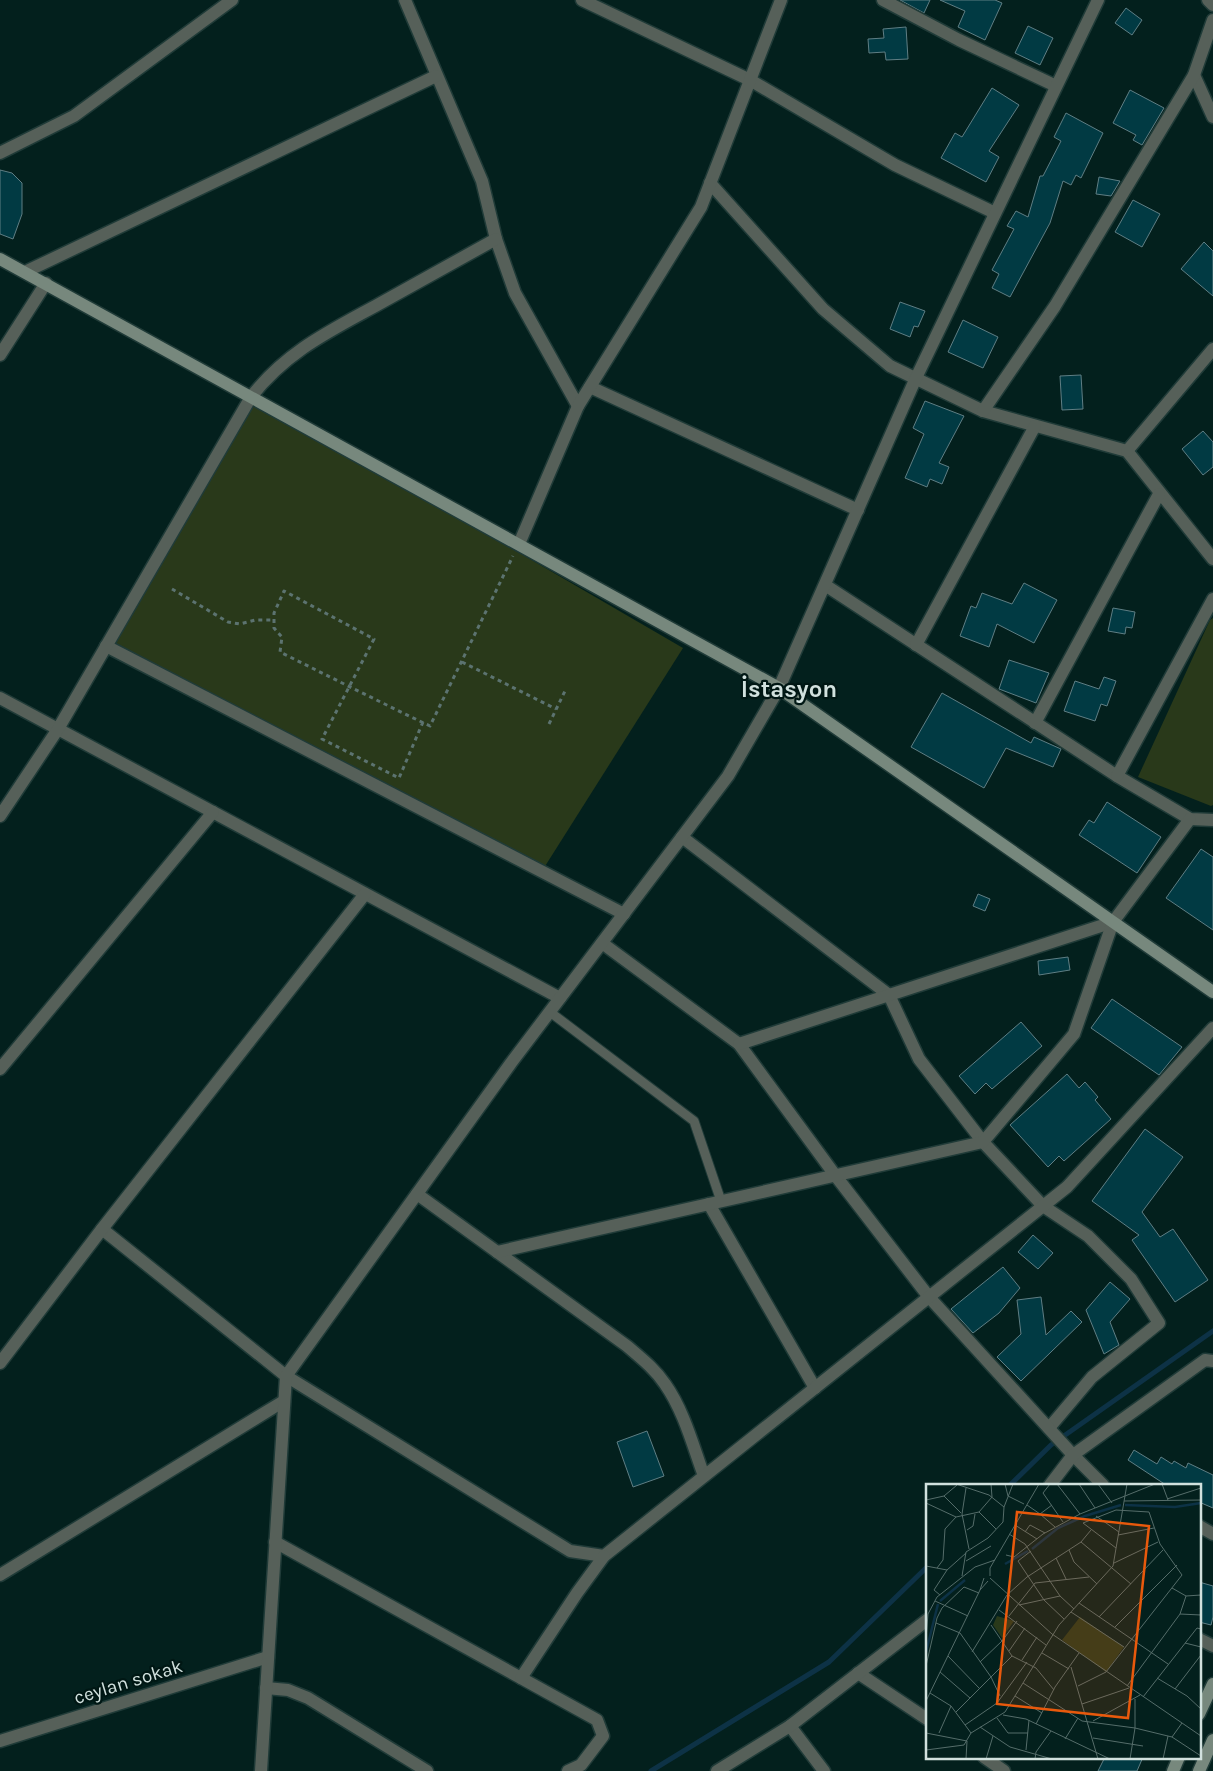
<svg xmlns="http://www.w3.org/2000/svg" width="1213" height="1771" font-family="Karla,sans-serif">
<rect width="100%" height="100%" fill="#03201d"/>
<!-- green -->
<g fill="#29391a">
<polygon points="251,397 683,648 542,871 106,646"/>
<polygon points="1213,618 1213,805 1211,806 1138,777 1210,620"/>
</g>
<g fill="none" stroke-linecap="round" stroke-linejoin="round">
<!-- stream -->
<g stroke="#0d3246" stroke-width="5">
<polyline points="1010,1485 1051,1445 1213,1331"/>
<polyline points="651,1771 829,1662 927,1567"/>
</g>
</g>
<!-- building -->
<g fill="#013a43" stroke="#5f7e84">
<polygon points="900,0 930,0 924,13"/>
<polygon points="940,0 995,0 1002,3 985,40 958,27 965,11"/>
<polygon points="1126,8 1142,20 1132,35 1115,23"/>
<polygon points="1028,26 1053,38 1040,65 1015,53"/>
<polygon points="906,27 908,59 886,60 885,52 869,53 868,39 884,38 883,29"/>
<polygon points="992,88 1019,105 989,151 999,157 986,182 941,158 955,133 962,137"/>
<polygon points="1130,90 1164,108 1142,145 1133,140 1136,135 1113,123"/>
<polygon points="1066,113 1103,133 1081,178 1076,175 1071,185 1063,181 1050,223 1010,297 992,288 999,274 992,270 1014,229 1007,226 1016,211 1028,217 1040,176 1043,176 1061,141 1054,137"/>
<polygon points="0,170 12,173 22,183 22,214 13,239 0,234"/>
<polygon points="1099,177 1120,181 1111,196 1096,194"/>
<polygon points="1133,200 1160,214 1142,247 1115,232"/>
<polygon points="1204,242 1213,251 1213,296 1181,269"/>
<polygon points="900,302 925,311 918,327 914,326 910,337 890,329"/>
<polygon points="963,320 998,337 983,368 948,352"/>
<polygon points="1081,375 1083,409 1062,410 1060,376"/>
<polygon points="925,401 964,416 939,463 949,467 942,484 930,479 927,487 905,478 924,434 913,428"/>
<polygon points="1203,431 1213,442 1213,467 1203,475 1182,449"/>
<polygon points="1024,583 1057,600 1034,643 997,624 989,647 960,636 971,606 976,608 982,593 1012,604"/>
<polygon points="1113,608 1135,612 1132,628 1126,627 1125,634 1108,631"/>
<polygon points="1009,660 1049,673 1036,703 999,689"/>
<polygon points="1104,677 1116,681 1107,706 1101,704 1095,721 1064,711 1075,681 1099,689"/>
<polygon points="942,693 1031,743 1034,737 1061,749 1053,767 1006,748 984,788 911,747"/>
<polygon points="1107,802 1161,837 1137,873 1079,835 1089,820 1094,823"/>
<polygon points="1201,849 1213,857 1213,930 1166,898"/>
<polygon points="978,894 990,899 985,911 973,906"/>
<polygon points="1068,957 1070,970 1039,975 1038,961"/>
<polygon points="1112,999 1182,1047 1159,1075 1091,1028"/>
<polygon points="1021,1022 1042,1046 992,1089 986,1083 975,1094 959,1076"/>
<polygon points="1067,1074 1079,1088 1085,1082 1098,1097 1095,1100 1111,1119 1064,1161 1059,1156 1048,1167 1010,1125"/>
<polygon points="1145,1129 1183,1157 1142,1212 1160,1237 1173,1229 1208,1280 1175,1302 1132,1240 1139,1235 1092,1201"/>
<polygon points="1033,1235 1053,1253 1038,1269 1018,1252"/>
<polygon points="1003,1267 1020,1288 999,1313 973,1333 951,1309"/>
<polygon points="1110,1282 1130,1299 1110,1322 1119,1345 1104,1354 1086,1310"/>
<polygon points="1041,1297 1046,1335 1071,1311 1082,1322 1021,1381 997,1357 1021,1334 1017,1300"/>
<polygon points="647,1431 664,1476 633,1487 617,1442"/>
<polygon points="1134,1450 1157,1464 1161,1457 1172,1464 1174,1461 1186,1468 1188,1463 1213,1475 1213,1508 1199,1502 1199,1485 1166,1485 1128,1460"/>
<polygon points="1199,1582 1213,1586 1213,1617 1211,1625 1199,1622"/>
<polygon points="1105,1757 1143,1757 1137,1771 1098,1771"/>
</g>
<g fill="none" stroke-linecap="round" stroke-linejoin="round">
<!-- service casing -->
<g stroke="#203b38" stroke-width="11">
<polyline id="service" points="550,1012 694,1121 721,1201"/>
</g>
<!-- minor casing -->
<g stroke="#203b38" stroke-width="15">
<g id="minor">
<polyline points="405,0 482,181 496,239 515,293 578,406"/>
<polyline points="582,0 750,80 895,165 995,213"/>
<polyline points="883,0 959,40 1056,86"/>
<polyline points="1208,0 1213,5"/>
<polyline points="1194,75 1213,117"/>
<polyline points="0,153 74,116 232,0"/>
<polyline points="710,183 823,309 890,366 983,411 1127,451 1213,559"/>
<polyline points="25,272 436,76"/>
<polyline points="0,355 46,283"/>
<polyline points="590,387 858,510"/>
<polyline points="983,411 1055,306 1194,75 1213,20"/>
<polyline points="1127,451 1213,349"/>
<polyline points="519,544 578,406 701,207 781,0"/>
<polyline points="825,585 1117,776 1190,819 1213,820"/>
<polyline points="916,645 1035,426"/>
<polyline points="106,646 624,914"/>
<polyline points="0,698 560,998"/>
<polyline points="1035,723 1159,494"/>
<polyline points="1117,776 1213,599"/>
<path d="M0 816 58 729 251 397C287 351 330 331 379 304 418 282 457 261 496 239"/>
<polyline points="682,837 889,995 919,1059 983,1142 1043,1206 1088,1236 1131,1279 1159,1323 1092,1377 1049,1428"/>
<polyline points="602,943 739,1044 835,1175 929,1297 1073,1455 1103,1485"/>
<polyline points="739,1044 1113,922"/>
<polyline points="0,1069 213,812"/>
<path d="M417 1194 627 1346C641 1358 655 1369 665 1384 684 1411 693 1446 704 1476"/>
<polyline points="709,1204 815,1388"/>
<polyline points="102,1229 286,1376 570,1551 604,1556 1067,1187 1213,1028"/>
<polyline points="497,1252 983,1142 1074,1034 1113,922 1190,819"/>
<polyline points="0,1363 102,1229 365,894"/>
<polyline points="1050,1485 1073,1455 1205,1360 1213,1361"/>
<polyline points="1199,1526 1213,1534"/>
<polyline points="275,1542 597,1720 603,1736 581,1765 568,1771"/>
<polyline points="0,1575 284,1401"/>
<polyline points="1199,1639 1213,1646"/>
<polyline points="858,1673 927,1719"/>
<polyline points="521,1678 577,1593 604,1556"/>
<polyline points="266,1688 288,1690 308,1698 427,1771"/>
<polyline points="790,1726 824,1771"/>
<polyline points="0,1741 268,1657"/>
<polyline points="984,1757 1004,1771"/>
<polyline points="717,1771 790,1726 927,1620"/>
</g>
</g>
<!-- tertiary casing -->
<g stroke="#203b38" stroke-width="15">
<polyline id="tertiary" points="261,1771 286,1376 511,1063 728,776 779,688 915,380 1098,0"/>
</g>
<!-- secondary casing -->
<g stroke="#203b38" stroke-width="15">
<g id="secondary">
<polyline points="0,259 779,688 1213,992"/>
<polyline points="1199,1714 1213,1684"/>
<polyline points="1173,1771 1179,1757"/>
<polyline points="1199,1771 1213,1740"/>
</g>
</g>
<!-- path -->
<g stroke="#5c7370" stroke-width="3" stroke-dasharray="4 4" stroke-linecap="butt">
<polyline points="172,589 228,622 240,624 255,620 274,620"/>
<polyline points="462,662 556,709"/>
<path d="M423 722 399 778 322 739 374 639 284 591 274 613V628L282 637 280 652C330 677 380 702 430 726L513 556"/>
<polyline points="549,724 565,691"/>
</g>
<!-- service -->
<use href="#service" stroke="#566059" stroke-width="9"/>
<!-- minor -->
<use href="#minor" stroke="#566059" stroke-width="12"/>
<!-- tertiary -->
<use href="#tertiary" stroke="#566059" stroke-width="12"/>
<!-- secondary -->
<use href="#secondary" stroke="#77887d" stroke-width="12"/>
</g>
<g text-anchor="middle" stroke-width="4.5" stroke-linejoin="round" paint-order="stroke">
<!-- street labels -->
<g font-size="19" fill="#d1e1de" stroke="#001714">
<text transform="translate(128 1681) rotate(-17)" y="7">ceylan sokak</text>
</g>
<!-- district labels -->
<g font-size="24" font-weight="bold" fill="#d1e1de" stroke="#001714">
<text x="789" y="697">İstasyon</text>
</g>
</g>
<!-- overview -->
<g transform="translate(926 1484)">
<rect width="275" height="275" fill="#03201d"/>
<path d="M71 132 88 137 76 154 67 141ZM154 133 198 163 180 188 136 156Z" fill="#29391a"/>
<path fill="none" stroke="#0d3246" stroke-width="2.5" d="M199 21 249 23 275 19M106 65 132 44 159 32 195 21M79 80 102 67M14 117 39 96M0 168 12 120"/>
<path fill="none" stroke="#556d6a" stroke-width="1" d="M30 0 63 11 78 23M79 0 82 12 98 20M124 0 117 9 137 38M131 0 154 30M153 0 169 24M172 0 186 19M236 0 242 16M40 4 36 30 43 65M18 12 35 29M241 15 275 4M0 16 18 12 31 1M198 17 275 16M0 19 30 33M101 21 114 30 126 21M53 28 70 45M114 30 129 43M170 32 193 48M89 41 111 55M41 46 47 42 49 30M99 48 104 41 119 49M83 50 99 60 134 112 148 125M192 51 228 44M155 58 165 46M143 66 148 78 171 100M105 67 92 77 118 116 138 135M80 71 88 73 117 50 154 30 229 0M130 74 140 95M40 77 65 62M188 79 232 58M0 82 21 86 40 69M11 84 17 76 19 45 30 33 53 28 66 13 65 0M36 92 40 68 62 54 77 38 78 23 87 0M64 92V84L113 0M58 94 54 106 62 97M64 94 126 150 275 252M14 111 8 106 21 86M260 112 275 111M9 117 42 132M153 119 242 180M93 121 134 112M73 126 120 161M145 128 198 163M254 130 275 131M83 132 109 99 163 93M173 133 237 66M10 139 34 149 65 193 74 212M65 141 86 172 110 184 128 206M189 143 251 81M0 155 2 130 11 113 49 83 69 76M259 159 275 163M83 167 99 144M46 168 81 111 101 93 155 58 205 100M116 169 143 185M22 172 53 204M96 176 111 153M54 178 76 157 91 137M0 182 11 134 16 124 38 103 53 109M145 183 172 275M14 188 44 214M231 194 261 212 275 225M97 199 156 237 209 244 246 253 275 272M152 202 180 188 256 91 234 60 223 28 190 26 157 39 190 64M201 202 254 130 260 112 246 104M249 205 275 171M4 209 25 222 45 249M89 212 116 229M217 213 271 144 275 145M0 217 54 106M156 220 203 204M30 228 86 172M77 231 100 235 184 275M71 234 82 249H102M167 237 214 211M110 240 129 203 153 169M39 241 71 219 101 178M54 243 84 263 126 275M0 249 41 257 40 275M13 249 25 222M246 253 256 239M167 254 217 262M139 255 152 234M0 266 38 261 45 249 79 228 133 141 187 82 201 0M100 266 103 236M60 275 67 252M109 275 110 268 125 247M204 275 209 244V215M237 275 242 252"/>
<path fill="#e8590c" fill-opacity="0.15" stroke="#e8590c" stroke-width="2.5" d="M91 28 223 42 202 234 71 220Z"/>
<rect width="275" height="275" fill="none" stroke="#d1e1de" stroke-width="2.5"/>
</g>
</svg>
